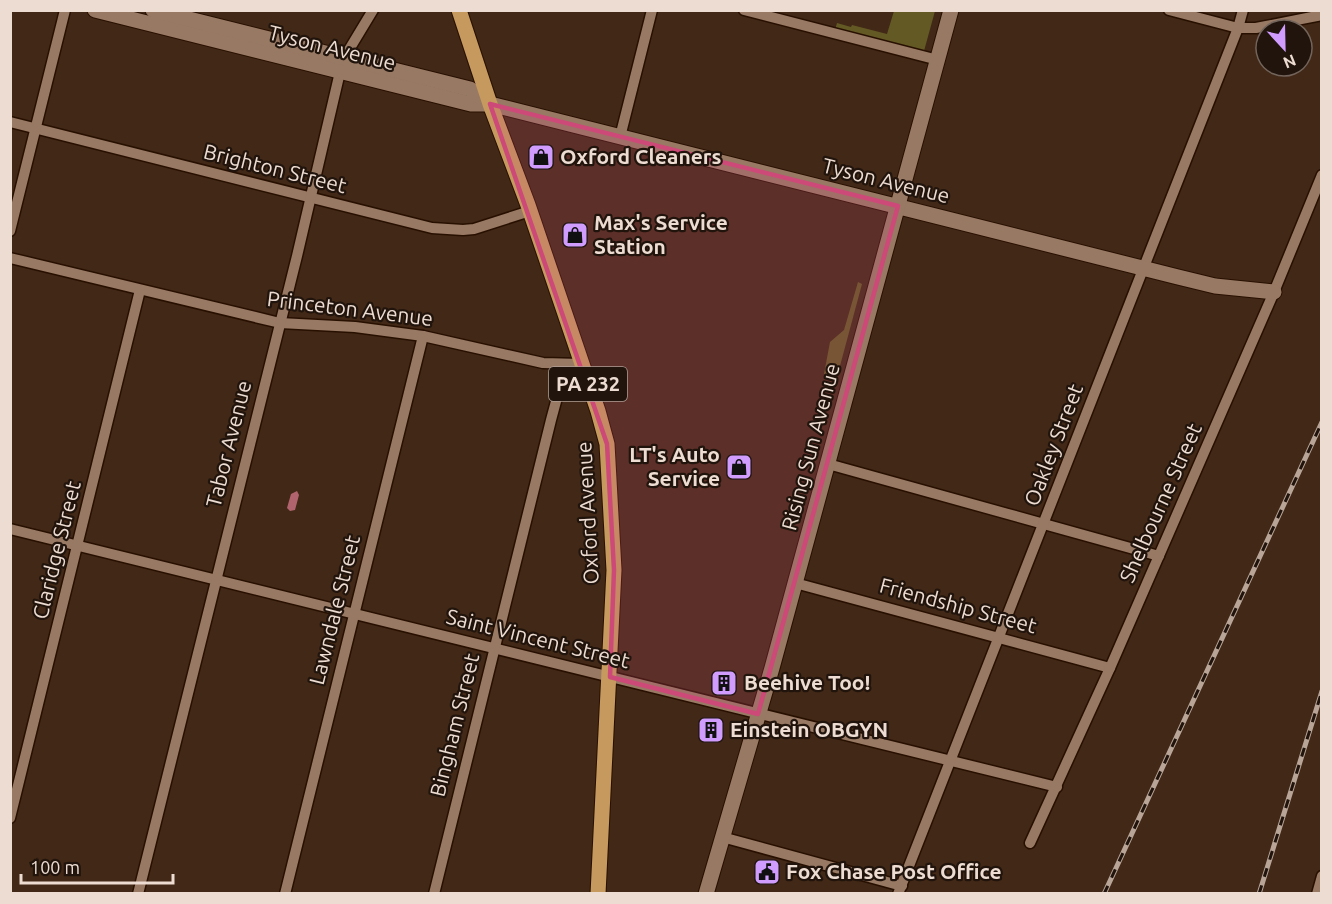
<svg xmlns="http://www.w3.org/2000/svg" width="1332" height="904" font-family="Ubuntu,sans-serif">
<rect width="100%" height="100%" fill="#422816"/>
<!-- green -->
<g fill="#635925">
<polygon points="894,11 935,11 924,51 835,30 837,23 851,27 852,25 887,34"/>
<polygon points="858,282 862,284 837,377 824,374 830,342 844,330"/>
</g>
<!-- water -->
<polygon fill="#b1646e" points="297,491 299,495 295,510 290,511 287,508 291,494"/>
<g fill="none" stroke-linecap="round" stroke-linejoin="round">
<!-- street casing -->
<g stroke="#281001" stroke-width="13">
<g id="street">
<polyline points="744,10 938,60"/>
<polyline points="1169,10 1238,28 1256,28 1322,15"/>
<polyline points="10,122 432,228 463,230 474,229 530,211"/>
<polyline points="620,137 652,10"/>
<polyline points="10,231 65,10"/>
<polyline points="10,258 280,323 355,327 423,336 543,363 581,364"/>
<polyline points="828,464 1159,556"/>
<polyline points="10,529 1057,787"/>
<polyline points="795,583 1110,668"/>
<polyline points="10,818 140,290"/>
<polyline points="722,837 902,886"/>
<polyline points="1030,843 1110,668 1274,292 1322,175"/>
<polyline points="138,894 297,256 340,72 344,58 373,10"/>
<polyline points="285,894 423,336"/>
<polyline points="434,894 551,420 558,394 581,364"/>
<path d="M898 894C1014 606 1123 316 1238 28L1243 10"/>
<polyline points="1317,894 1322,876"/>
</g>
</g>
<!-- secondary casing -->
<g stroke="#281001" stroke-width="17">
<g id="secondary">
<polyline points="95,10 471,104 490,104 1178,277 1215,286 1274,292"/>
<polyline points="153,10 470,89 490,104"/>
<polyline points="706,894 772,668 951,10"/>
</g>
</g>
<!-- primary casing -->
<g stroke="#281001" stroke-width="17">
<polyline id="primary" points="459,10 490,104 528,205 598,411 607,444 614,570 598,894"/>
</g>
<!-- street -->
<use href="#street" stroke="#987964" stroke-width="10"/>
<!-- secondary -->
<use href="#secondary" stroke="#987964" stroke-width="15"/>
<!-- primary -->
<use href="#primary" stroke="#c6995e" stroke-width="15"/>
<!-- rail casing -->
<g stroke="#b9a598" stroke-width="5">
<g id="rail">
<polyline points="1104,894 1322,422"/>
<polyline points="1259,894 1322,691"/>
</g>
</g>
<!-- rail -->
<use href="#rail" stroke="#20140c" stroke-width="3" stroke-dasharray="9" stroke-linecap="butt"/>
</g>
<!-- marked area -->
<path fill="#cd4978" fill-opacity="0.2" stroke="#cd4978" stroke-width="4.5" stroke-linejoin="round" d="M490 104 898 206 758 714 610 677 614 570 607 444Z"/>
<!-- icons -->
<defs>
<g id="shop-square" transform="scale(1.35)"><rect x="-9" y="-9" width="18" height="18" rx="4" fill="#d09dff" stroke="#20140c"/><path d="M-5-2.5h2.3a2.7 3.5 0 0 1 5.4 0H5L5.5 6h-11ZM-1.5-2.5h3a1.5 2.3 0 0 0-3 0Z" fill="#111"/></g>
<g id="building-square" transform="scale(1.35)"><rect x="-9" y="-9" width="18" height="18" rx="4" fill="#d09dff" stroke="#20140c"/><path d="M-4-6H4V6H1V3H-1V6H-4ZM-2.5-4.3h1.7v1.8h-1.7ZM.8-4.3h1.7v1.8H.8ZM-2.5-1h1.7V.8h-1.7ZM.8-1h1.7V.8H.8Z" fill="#111"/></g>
<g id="civic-square" transform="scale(1.35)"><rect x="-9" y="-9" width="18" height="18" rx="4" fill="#d09dff" stroke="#20140c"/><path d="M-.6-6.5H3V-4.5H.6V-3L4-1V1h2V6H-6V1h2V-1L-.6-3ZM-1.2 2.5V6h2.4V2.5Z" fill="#111"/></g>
</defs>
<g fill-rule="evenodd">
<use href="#shop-square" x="541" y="157"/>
<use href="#shop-square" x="575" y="235"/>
<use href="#shop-square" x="739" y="467"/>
<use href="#building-square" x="724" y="683"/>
<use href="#building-square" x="711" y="730"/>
<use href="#civic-square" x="767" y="872"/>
</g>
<g text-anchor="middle" stroke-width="4.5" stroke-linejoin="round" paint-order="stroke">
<!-- shield labels -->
<rect fill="#20140c" stroke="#b0a096" stroke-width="1.5" x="549" y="367" width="78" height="34" rx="4.5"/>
<g font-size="20" font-weight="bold" fill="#eddcd1">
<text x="588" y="391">PA 232</text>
</g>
<!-- street labels -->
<g font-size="21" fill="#eddcd1" stroke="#20140c">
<text transform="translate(332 48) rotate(14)" y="7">Tyson Avenue</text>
<text transform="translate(275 169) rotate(14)" y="7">Brighton Street</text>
<text transform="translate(886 181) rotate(14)" y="7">Tyson Avenue</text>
<text transform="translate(350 309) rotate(7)" y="7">Princeton Avenue</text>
<text transform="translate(229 444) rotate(-76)" y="7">Tabor Avenue</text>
<text transform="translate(1054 445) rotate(-69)" y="7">Oakley Street</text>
<text transform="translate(811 447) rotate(-75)" y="7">Rising Sun Avenue</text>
<text transform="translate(1161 503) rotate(-66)" y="7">Shelbourne Street</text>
<text transform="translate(588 513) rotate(-93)" y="7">Oxford Avenue</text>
<text transform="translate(57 550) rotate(-76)" y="7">Claridge Street</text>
<text transform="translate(958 606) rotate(15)" y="7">Friendship Street</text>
<text transform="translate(335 610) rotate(-76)" y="7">Lawndale Street</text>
<text transform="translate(538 639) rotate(14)" y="7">Saint Vincent Street</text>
<text transform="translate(455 725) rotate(-76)" y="7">Bingham Street</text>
</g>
<!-- poi labels -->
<g font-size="21" font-weight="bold" fill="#eddcd1" stroke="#20140c" text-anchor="start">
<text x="560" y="164">Oxford Cleaners</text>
<text x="594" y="230">Max's Service<tspan x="594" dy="24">Station</tspan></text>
<text x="720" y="462" text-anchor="end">LT's Auto<tspan x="720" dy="24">Service</tspan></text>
<text x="744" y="690">Beehive Too!</text>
<text x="730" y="737">Einstein OBGYN</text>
<text x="786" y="879">Fox Chase Post Office</text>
</g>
</g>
<!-- border -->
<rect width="1332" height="904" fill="none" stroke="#eddcd1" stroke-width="24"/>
<!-- north arrow -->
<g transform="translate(1284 48) rotate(158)"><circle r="28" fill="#20140c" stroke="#72645b" stroke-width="1.5"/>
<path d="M0-4.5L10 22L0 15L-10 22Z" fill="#d09dff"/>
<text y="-9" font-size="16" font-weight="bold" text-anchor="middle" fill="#eddcd1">N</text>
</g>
<!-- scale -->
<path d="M21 874v9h152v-9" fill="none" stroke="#eddcd1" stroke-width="3"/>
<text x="30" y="874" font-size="18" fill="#eddcd1" stroke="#20140c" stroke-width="4.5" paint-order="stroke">100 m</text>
</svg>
